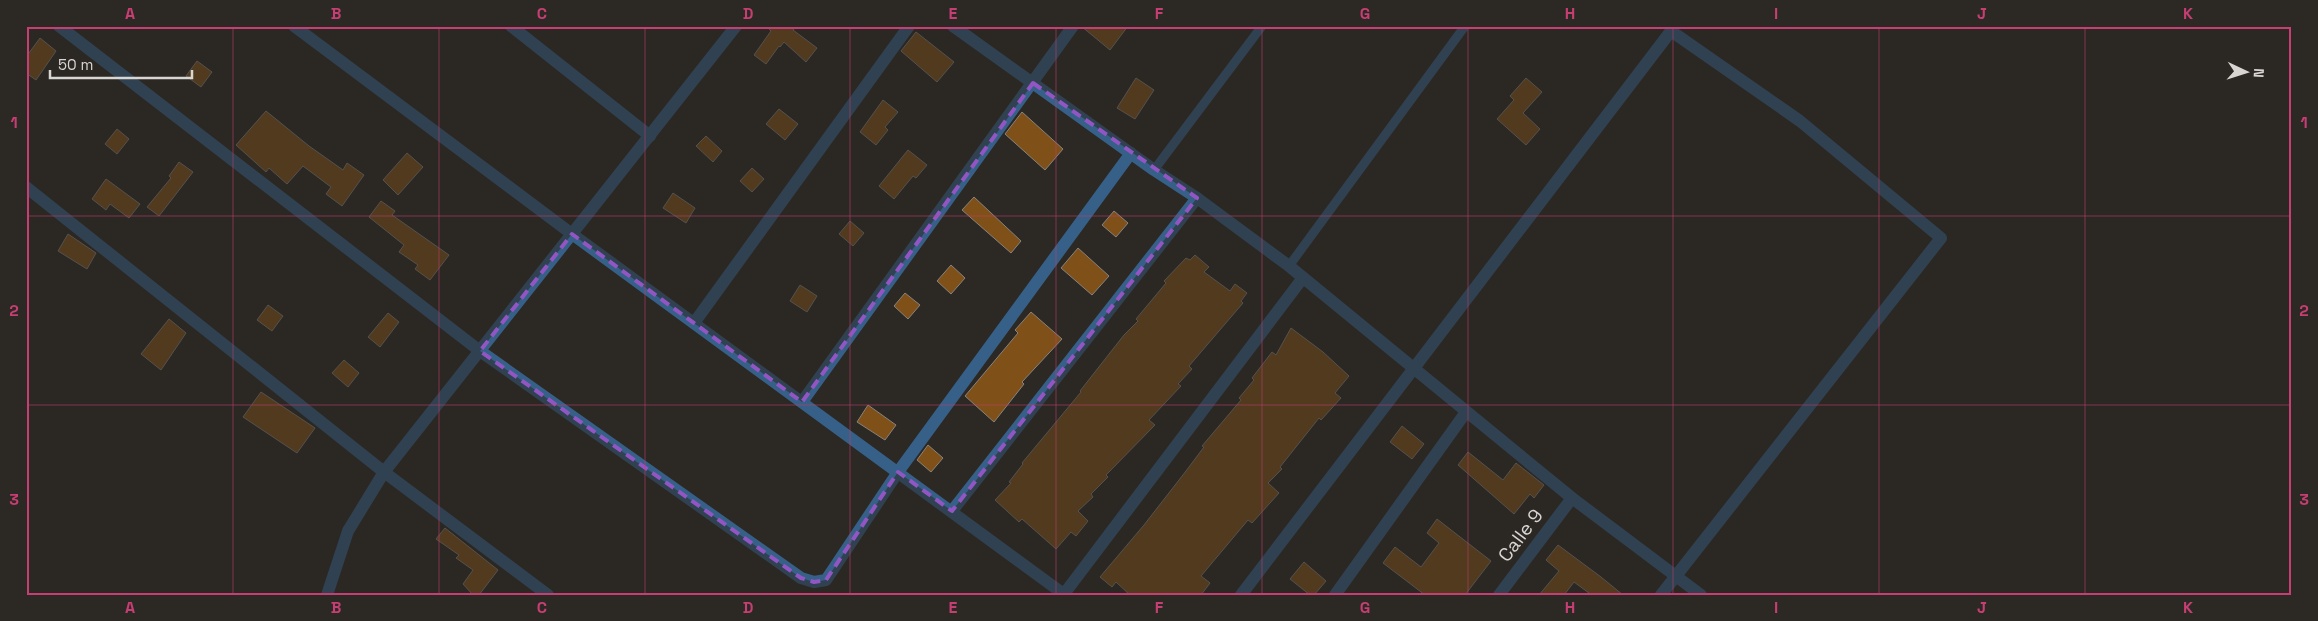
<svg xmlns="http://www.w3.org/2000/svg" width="2318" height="621" font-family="'Space Grotesk',sans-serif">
<rect width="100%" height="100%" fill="#2c2824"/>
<!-- building -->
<g fill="#7f5017" stroke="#88837e">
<polygon points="766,26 796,26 793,30 817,48 806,62 784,42 780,47 779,46 766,64 754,55 771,31"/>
<polygon points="1081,26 1128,26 1110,50"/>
<polygon points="916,32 954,62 937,82 901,51"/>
<polygon points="40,38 56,51 36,80 26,73 26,57"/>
<polygon points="197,61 212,72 201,87 186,76"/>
<polygon points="1136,78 1154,90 1135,119 1117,108"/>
<polygon points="1526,78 1542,92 1523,113 1540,129 1526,145 1497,119 1514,100 1510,96"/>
<polygon points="883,100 898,112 885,127 888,130 876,145 860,132"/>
<polygon points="779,109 798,124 785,140 766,124"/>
<polygon points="266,111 309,146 343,170 347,163 364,175 342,206 326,194 331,187 303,166 287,184 269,168 266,172 236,145"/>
<polygon points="1022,112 1063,149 1045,170 1005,134"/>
<polygon points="117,129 129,139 117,154 105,144"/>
<polygon points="706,136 722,151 713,162 696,146"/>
<polygon points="908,150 927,165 916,178 913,176 894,199 879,186"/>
<polygon points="407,153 423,167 398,195 383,180"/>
<polygon points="179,162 193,172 159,216 147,207 171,178 169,176"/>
<polygon points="752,168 764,179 752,192 740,181"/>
<polygon points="106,179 140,204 129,218 110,204 106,210 92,199"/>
<polygon points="673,193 695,208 686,223 663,208"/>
<polygon points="974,197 1021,241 1011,253 962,210"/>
<polygon points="381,201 395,211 392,215 449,255 430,280 415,269 418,265 399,252 404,245 369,217"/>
<polygon points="1114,211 1128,223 1116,237 1102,225"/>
<polygon points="850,221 864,233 853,246 839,234"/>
<polygon points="68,234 96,253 87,269 58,251"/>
<polygon points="1078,248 1109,276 1092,295 1061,268"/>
<polygon points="1195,255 1209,267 1204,272 1230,291 1235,284 1247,293 1241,301 1243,303 1189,366 1192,369 1178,384 1181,386 1149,420 1155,425 1106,475 1108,477 1091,494 1093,497 1078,511 1088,521 1076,536 1071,532 1056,549 1022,519 1019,522 995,500 1011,483 1009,482 1023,464 1022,463 1081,392 1080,391 1124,335 1138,321 1136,319 1166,283 1164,281 1186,258 1190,260"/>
<polygon points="951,265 965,278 951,294 937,281"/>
<polygon points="800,285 817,296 807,312 790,301"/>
<polygon points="905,293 920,305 908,319 894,306"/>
<polygon points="268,305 283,316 272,331 257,320"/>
<polygon points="1031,312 1062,339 1022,382 1024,384 994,422 965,396 1018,333 1015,330"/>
<polygon points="388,313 399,322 380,347 368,337"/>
<polygon points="169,319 186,333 161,370 141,354"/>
<polygon points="1291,328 1323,352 1349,376 1335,393 1341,398 1321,420 1319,418 1280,467 1282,469 1268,483 1279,493 1252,523 1248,520 1201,576 1210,583 1201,595 1130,595 1116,582 1112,587 1100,577 1144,525 1186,471 1204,447 1202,446 1241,400 1239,398 1254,380 1252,378 1272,352 1276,355"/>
<polygon points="344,360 359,373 348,387 332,373"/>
<polygon points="261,392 315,428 297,453 243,417"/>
<polygon points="868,405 896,425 885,440 857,422"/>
<polygon points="1402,426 1424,444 1412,459 1390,442"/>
<polygon points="928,445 943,458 931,472 917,460"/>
<polygon points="1468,452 1503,480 1516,463 1544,485 1534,498 1530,494 1514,514 1458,465"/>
<polygon points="1437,519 1491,561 1465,595 1425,595 1383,563 1395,547 1421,567 1439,543 1427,533"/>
<polygon points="445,528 498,570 479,595 473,595 463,584 473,570 456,558 459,555 436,539"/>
<polygon points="1558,545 1601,577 1623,595 1587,595 1589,593 1574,582 1564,595 1539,595 1559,571 1546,560"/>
<polygon points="1304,562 1326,581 1314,595 1310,595 1290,579"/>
</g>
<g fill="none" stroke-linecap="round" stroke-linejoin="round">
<!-- lane -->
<g stroke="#376088" stroke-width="9">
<polyline points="1154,170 1262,26"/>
<polyline points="1289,266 1465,26"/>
</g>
<!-- street -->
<g stroke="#376088" stroke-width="12">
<polyline points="59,26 480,351 801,578 814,582 826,580 898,472 1131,153"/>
<polyline points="294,26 572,234 1065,595"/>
<polyline points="511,26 650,136"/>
<polyline points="953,26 1154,170 1197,198 1289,266 1572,498 1701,595"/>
<polyline points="26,187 384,472 548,595"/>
<polyline points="694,323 909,26"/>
<polyline points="802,402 1073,26"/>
<polyline points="952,511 1197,198"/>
<polyline points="1064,594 1302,279"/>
<polyline points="327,595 348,531 384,472 736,26"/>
<polyline points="1241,595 1671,31 1800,121 1941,238 1661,595"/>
<polyline points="1335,595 1466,412"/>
<polyline points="1499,595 1572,498"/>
</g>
</g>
<!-- marked area -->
<path d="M0 0H2318V621H0ZM1033 83 1197 198 952 511 898 472 826 580 814 582 801 578 480 351 572 234 802 402Z" fill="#2c2824" fill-opacity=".55" fill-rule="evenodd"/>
<path fill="none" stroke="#9256c4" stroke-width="4" stroke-dasharray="10 6" stroke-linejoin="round" d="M1033 83 1197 198 952 511 898 472 826 580 814 582 801 578 480 351 572 234 802 402Z"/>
<!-- grid -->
<path fill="none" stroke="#c63e73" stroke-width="1" stroke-opacity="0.55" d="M233 26V595M439 26V595M645 26V595M850 26V595M1056 26V595M1262 26V595M1468 26V595M1673 26V595M1879 26V595M2085 26V595M26 216H2292M26 405H2292"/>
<g text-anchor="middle" stroke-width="4.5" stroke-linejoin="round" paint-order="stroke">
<!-- street labels -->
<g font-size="19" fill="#d8d5d3" stroke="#2c2824">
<text transform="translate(1520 535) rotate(-53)" y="7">Calle 9</text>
</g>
</g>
<!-- border -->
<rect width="2318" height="621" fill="none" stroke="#2c2824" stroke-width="55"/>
<!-- north arrow -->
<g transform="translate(2246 72) rotate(94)" stroke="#2c2824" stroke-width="4" paint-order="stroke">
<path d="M0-4L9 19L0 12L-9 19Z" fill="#d8d5d3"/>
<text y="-8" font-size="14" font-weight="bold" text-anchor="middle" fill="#d8d5d3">N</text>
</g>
<!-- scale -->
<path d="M50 70v8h142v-8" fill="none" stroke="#d8d5d3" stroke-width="2.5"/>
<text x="58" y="70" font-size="15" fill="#d8d5d3" stroke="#2c2824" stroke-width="4" paint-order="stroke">50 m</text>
<rect x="28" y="28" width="2262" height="566" fill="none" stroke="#c63e73" stroke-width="2"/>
<g font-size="16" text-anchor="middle" font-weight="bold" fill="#c63e73">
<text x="130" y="19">A</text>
<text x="336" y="19">B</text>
<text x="542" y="19">C</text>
<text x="748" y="19">D</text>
<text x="953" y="19">E</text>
<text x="1159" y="19">F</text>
<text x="1365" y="19">G</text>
<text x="1570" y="19">H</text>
<text x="1776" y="19">I</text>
<text x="1982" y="19">J</text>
<text x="2188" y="19">K</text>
<text x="14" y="128">1</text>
<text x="2304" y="128">1</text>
<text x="14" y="316">2</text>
<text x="2304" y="316">2</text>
<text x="14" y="505">3</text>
<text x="2304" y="505">3</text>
<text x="130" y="613">A</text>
<text x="336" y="613">B</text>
<text x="542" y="613">C</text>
<text x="748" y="613">D</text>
<text x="953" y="613">E</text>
<text x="1159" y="613">F</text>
<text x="1365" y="613">G</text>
<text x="1570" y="613">H</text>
<text x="1776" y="613">I</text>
<text x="1982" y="613">J</text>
<text x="2188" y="613">K</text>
</g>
</svg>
